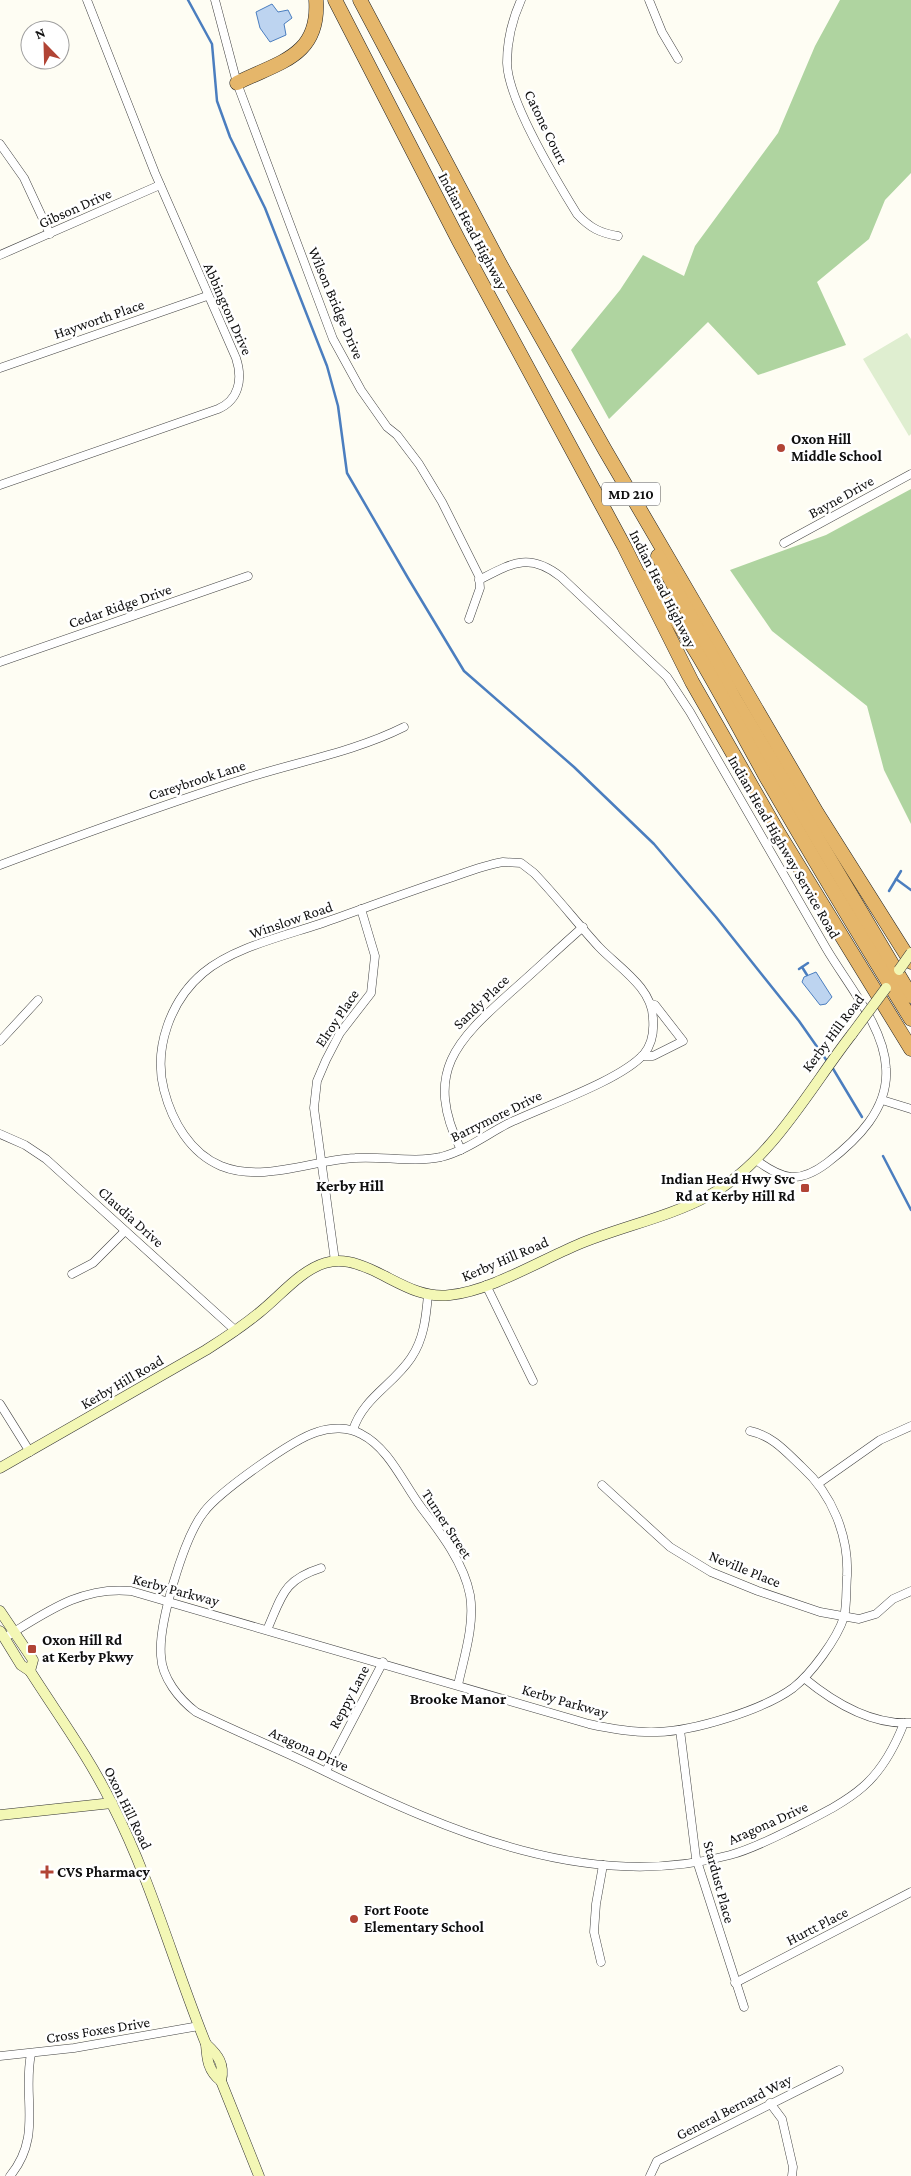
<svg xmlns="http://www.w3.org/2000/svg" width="911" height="2176" font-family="'Crimson Pro',serif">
<rect width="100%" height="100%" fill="#fefdf3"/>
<!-- forest -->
<g fill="#afd4a0">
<polygon points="840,0 911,0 911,173 885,200 869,239 817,282 846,345 758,375 708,322 609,419 571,350 620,290 643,255 684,276 695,246 778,133 815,46"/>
<polygon points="911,489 911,824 884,770 867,706 772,631 730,570 826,535"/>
</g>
<!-- pitch -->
<polygon fill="#dfeed0" points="907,333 911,339 911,434 909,436 863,359"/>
<!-- water -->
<g fill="#bdd4f0" stroke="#4b7ebf">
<polygon points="272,4 278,12 288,10 292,18 284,24 286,35 270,42 260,28 256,12"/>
<polygon points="816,972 832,997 826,1004 820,1005 802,982 804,977"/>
</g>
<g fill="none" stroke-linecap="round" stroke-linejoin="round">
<!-- stream -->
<g stroke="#4b7ebf" stroke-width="2.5">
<polyline points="188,0 212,44 217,101 230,137 265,208 327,366 338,406 347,473 408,578 464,671 574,767 654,844 716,917 799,1021 827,1061"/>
<polyline points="896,879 911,890"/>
<polyline points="889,891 901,871"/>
<polyline points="802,967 807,975"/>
<polyline points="799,969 808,963"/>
<polyline points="832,1067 862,1117"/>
<polyline points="883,1156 911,1210"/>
</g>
<!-- street casing -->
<g stroke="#424242" stroke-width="9">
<g id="street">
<polyline points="215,0 237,83 333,339 361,390 387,427 397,435 419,464 442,502 479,576 480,588 469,619"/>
<path d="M521 0C512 20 507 40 507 63 508 101 556 180 577 214 590 228 600 233 618 236"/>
<polyline points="649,0 662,32 678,59"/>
<polyline points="0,144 24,178 50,234"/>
<polyline points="0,255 160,185"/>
<polyline points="0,368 207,296"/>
<path d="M0 485 218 409C239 400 243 379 236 358L155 173 87 0"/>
<polyline points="784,543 911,474"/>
<path d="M479 580C512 563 529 552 561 577L667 677 690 712C735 791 781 869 826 948 847 984 884 1026 886 1068 889 1109 857 1140 827 1163 799 1184 783 1180 756 1160"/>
<polyline points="0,662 248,576"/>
<path d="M503 862 521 863 534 873C557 897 577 923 599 947 618 967 653 988 653 1019 654 1031 652 1044 644 1054 620 1081 542 1107 507 1124 486 1135 465 1151 441 1157 413 1163 384 1156 355 1158 312 1160 263 1183 221 1166 190 1153 172 1121 164 1090 153 1048 171 1000 203 973 236 945 294 934 334 919 373 905 411 891 450 878 467 872 485 865 503 862Z"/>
<path d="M0 865C83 834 165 804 250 777 301 761 356 751 404 727"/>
<polyline points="0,1041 38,1000"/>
<polyline points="642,1056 653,1056 683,1041 655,1005 651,1004"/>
<polyline points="882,1100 911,1109"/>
<polyline points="0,1134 25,1145 46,1159 236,1331"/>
<path d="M461 1150C423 1072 456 1041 512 991 536 970 559 948 583 927"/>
<polyline points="335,1261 314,1108 317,1081 326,1060 340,1033 371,993 375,956 361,909"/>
<polyline points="72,1274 93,1263 125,1231"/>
<polyline points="486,1285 533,1381"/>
<polyline points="0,1404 30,1452"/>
<path d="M353 1430C363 1398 393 1385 411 1358 424 1339 426 1317 428 1295"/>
<polyline points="819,1483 880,1440 911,1426"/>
<polyline points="602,1485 670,1547 711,1572 758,1591 820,1612 859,1619 876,1614 893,1599 911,1591"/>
<path d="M267 1630C282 1596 283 1580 321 1568"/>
<path d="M9 1635C48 1611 83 1586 131 1591L589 1724C612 1729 634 1733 657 1732 694 1731 763 1710 793 1688 811 1674 837 1639 844 1617 847 1605 846 1588 847 1576 849 1536 832 1494 802 1467 786 1452 773 1436 750 1431"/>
<path d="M804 1678C833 1702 871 1725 911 1723"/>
<path d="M458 1685C464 1657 475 1624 470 1595 464 1563 440 1532 421 1507 403 1483 389 1448 361 1434 349 1427 331 1427 317 1432 293 1439 219 1492 204 1512 184 1537 158 1624 161 1656 162 1678 179 1699 196 1712 239 1733 284 1751 326 1772 450 1832 590 1893 730 1855 753 1849 775 1837 796 1827 853 1798 880 1785 904 1723"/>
<polyline points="680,1730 696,1858 744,2007"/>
<polyline points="326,1771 383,1662"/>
<polyline points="601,1962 594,1932 596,1904 603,1865"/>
<polyline points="735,1983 911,1892"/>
<polyline points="0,2056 74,2048 199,2026"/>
<polyline points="770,2103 782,2119 793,2167 792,2176"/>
<path d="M10 2176C43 2136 22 2098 31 2054"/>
<polyline points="650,2176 657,2161 839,2070"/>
</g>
</g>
<!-- secondary casing -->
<g stroke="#313131" stroke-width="11">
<g id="secondary">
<path d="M0 1468 206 1350C225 1338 243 1326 260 1312 280 1296 301 1270 325 1263 341 1258 356 1263 370 1269 397 1281 420 1299 450 1295 490 1291 539 1261 577 1245 619 1227 667 1218 708 1196 771 1162 809 1089 852 1034"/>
<polyline points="0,1611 33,1660 30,1671"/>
<path d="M0 1631 21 1665 30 1671C58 1715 89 1757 112 1804 151 1880 174 1965 206 2044 207 2059 208 2071 221 2081L259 2176"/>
<polyline points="0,1815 112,1803"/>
<path d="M206 2044C218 2055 225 2064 221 2081"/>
</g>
</g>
<!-- highway casing -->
<g stroke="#202020" stroke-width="15">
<g id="highway">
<polyline points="335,0 459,241 624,546 692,682 779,834 911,1049"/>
<polyline points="360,0 500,264 605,450 817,813 911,962"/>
<path d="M237 83C278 62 320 57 316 0"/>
<polyline points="658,556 734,698 911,996"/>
<path d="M647 577C692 638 728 708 765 775 812 857 861 938 911 1019"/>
</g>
</g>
<!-- street -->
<use href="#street" stroke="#fff" stroke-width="8"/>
<!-- secondary -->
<use href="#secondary" stroke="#f3f7b5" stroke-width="10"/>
<!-- highway -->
<use href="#highway" stroke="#e5b66a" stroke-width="14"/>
<!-- secondary-bridge casing -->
<g stroke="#313131" stroke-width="11" stroke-linecap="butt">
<g id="secondary-bridge">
<polyline points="899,970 911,953"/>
<polyline points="852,1034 886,988"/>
</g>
</g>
<!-- secondary-bridge -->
<use href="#secondary-bridge" stroke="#f3f7b5" stroke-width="10"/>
</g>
<!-- markers -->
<g fill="#b14435" stroke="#fff" stroke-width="2">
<circle cx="781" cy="448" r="5"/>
<rect x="800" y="1183" width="10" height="10" rx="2.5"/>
<rect x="27" y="1644" width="10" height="10" rx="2.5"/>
<path d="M44.5 1864.5h5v5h5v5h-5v5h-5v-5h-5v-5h5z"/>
<circle cx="354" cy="1919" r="5"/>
</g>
<g text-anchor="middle" stroke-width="5" stroke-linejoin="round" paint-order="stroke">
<!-- shield labels -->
<rect fill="#fff" stroke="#575757" stroke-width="1" x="602" y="482.5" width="58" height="23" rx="4"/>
<g font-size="14" font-weight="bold" fill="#0f0f0f">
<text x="631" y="499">MD 210</text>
</g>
<!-- street labels -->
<g font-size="15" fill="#0f0f0f" stroke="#fff">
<text transform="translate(546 127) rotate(64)" y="5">Catone Court</text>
<text transform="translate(75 208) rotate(-24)" y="5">Gibson Drive</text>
<text transform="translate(473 231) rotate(62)" y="5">Indian Head Highway</text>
<text transform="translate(336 303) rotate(67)" y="5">Wilson Bridge Drive</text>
<text transform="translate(228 309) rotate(66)" y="5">Abbington Drive</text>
<text transform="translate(99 319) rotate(-19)" y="5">Hayworth Place</text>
<text transform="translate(841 497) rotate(-29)" y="5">Bayne Drive</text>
<text transform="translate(663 589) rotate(63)" y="5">Indian Head Highway</text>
<text transform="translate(120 606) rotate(-19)" y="5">Cedar Ridge Drive</text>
<text transform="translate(197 780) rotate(-18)" y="5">Careybrook Lane</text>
<text transform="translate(784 847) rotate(60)" y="5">Indian Head Highway Service Road</text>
<text transform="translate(291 920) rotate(-19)" y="5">Winslow Road</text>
<text transform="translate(481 1002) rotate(-44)" y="5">Sandy Place</text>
<text transform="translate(337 1018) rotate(-56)" y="5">Elroy Place</text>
<text transform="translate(833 1033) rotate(-53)" y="5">Kerby Hill Road</text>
<text transform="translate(496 1116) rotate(-26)" y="5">Barrymore Drive</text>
<text transform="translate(131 1217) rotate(42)" y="5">Claudia Drive</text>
<text transform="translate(505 1259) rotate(-23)" y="5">Kerby Hill Road</text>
<text transform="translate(122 1382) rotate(-30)" y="5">Kerby Hill Road</text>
<text transform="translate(447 1524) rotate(57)" y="5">Turner Street</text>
<text transform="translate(745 1569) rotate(22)" y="5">Neville Place</text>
<text transform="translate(176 1590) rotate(15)" y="5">Kerby Parkway</text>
<text transform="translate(349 1697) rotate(-62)" y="5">Reppy Lane</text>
<text transform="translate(565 1701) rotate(16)" y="5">Kerby Parkway</text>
<text transform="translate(309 1749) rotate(25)" y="5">Aragona Drive</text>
<text transform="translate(128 1808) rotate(64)" y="5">Oxon Hill Road</text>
<text transform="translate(768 1823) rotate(-24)" y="5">Aragona Drive</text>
<text transform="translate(719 1882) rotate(75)" y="5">Stardust Place</text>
<text transform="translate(817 1926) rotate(-27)" y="5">Hurtt Place</text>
<text transform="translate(98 2030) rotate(-9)" y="5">Cross Foxes Drive</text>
<text transform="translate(734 2107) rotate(-27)" y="5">General Bernard Way</text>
</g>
<!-- poi labels -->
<g font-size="15" font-weight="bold" fill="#0f0f0f" stroke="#fff" text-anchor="start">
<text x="791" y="444">Oxon Hill<tspan x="791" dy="17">Middle School</tspan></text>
<text x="795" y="1184" text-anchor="end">Indian Head Hwy Svc<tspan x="795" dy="17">Rd at Kerby Hill Rd</tspan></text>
<text x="42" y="1645">Oxon Hill Rd<tspan x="42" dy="17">at Kerby Pkwy</tspan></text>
<text x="57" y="1877">CVS Pharmacy</text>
<text x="364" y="1915">Fort Foote<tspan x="364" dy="17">Elementary School</tspan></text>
</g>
<!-- neighbourhood labels -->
<g font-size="16" font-weight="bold" fill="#0f0f0f" stroke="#fff">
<text x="350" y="1191">Kerby Hill</text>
<text x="458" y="1704">Brooke Manor</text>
</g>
</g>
<!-- north arrow -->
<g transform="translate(45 45) rotate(337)"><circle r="24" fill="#ffffff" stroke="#9f9f9f"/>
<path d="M0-4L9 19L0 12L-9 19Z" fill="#b14435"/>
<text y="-8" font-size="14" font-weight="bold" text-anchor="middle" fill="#0f0f0f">N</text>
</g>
</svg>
